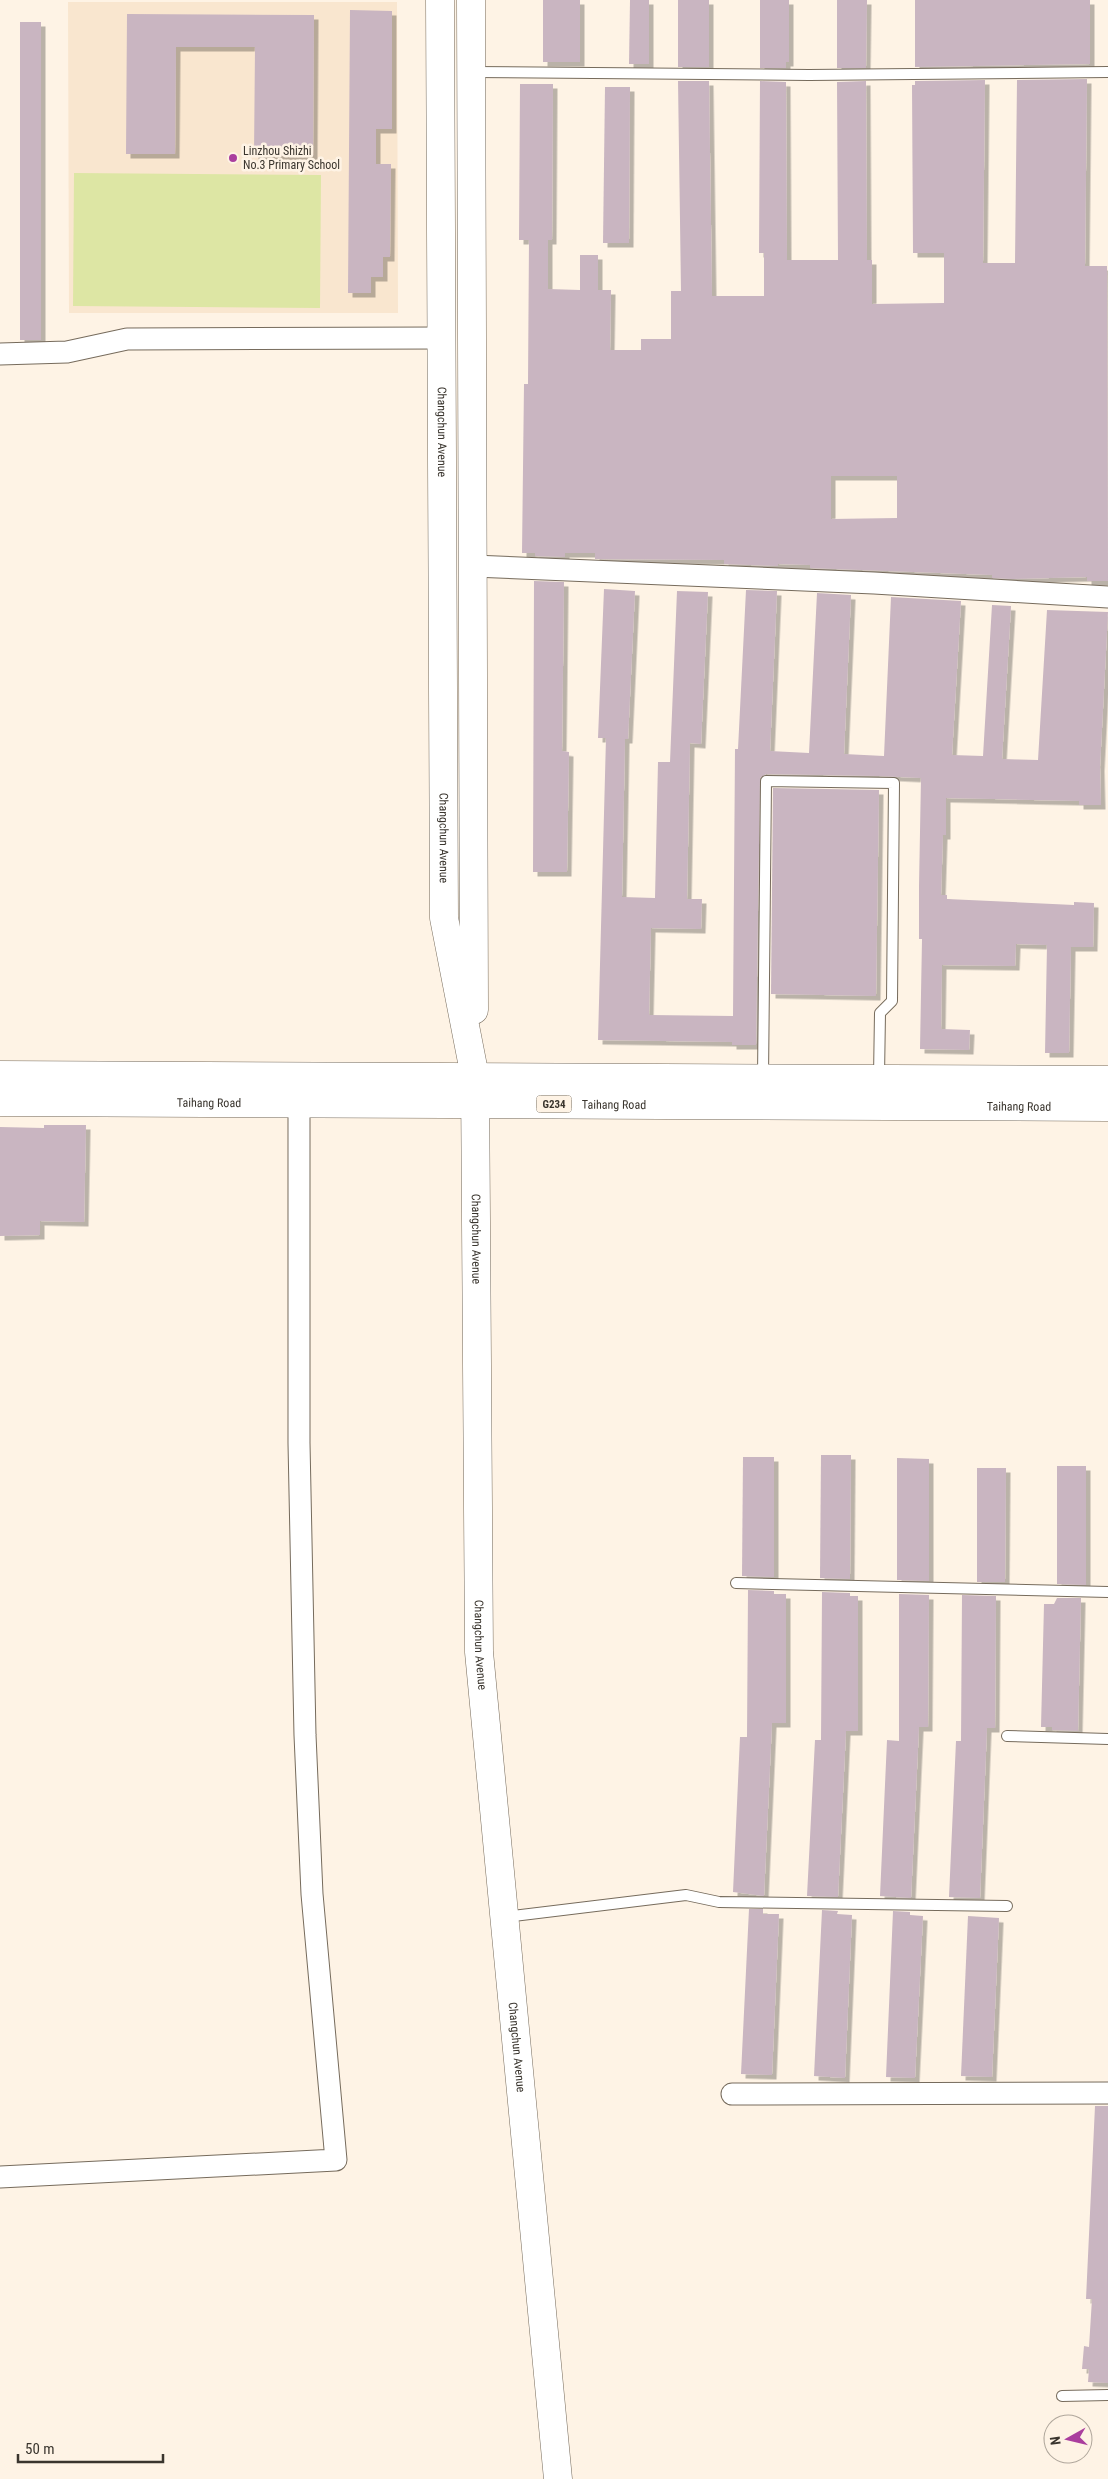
<svg xmlns="http://www.w3.org/2000/svg" width="1108" height="2479" font-family="'Roboto Condensed',sans-serif">
<defs>
<filter id="shadow"><feDropShadow dx="4.5" dy="4.5" stdDeviation="0" flood-color="#0004"/></filter>
</defs>
<rect width="100%" height="100%" fill="#fef3e5"/>
<!-- built -->
<polygon fill="#f9e6cf" points="68,2 397,2 398,313 69,313"/>
<!-- green -->
<polygon fill="#dde6a4" points="74,173 321,175 320,308 73,306"/>
<!-- building -->
<g fill="#c9b5c1" fill-rule="evenodd" filter="url(#shadow)">
<rect x="543" y="0" width="37" height="62"/>
<polygon points="630,0 649,0 649,64 629,64"/>
<rect x="678" y="0" width="31" height="67"/>
<polygon points="760,0 789,0 789,62 786,62 786,68 760,68"/>
<polygon points="837,0 867,0 866,68 837,68"/>
<polygon points="915,0 1090,0 1090,64 915,67"/>
<polygon points="350,10 392,11 392,129 376,129 376,164 391,164 390,257 383,257 383,277 371,277 371,293 348,293"/>
<polygon points="127,14 314,15 313,156 254,155 255,47 176,47 175,154 126,154"/>
<rect x="20" y="22" width="21" height="318"/>
<path d="M1087 79 1085 266H1107L1108 581H1087V577L1013 579 992 578V575L810 568V565L778 564V566L724 564V560L595 559V553H565V557L535 556V553H522L524 384H528L529 240H519L520 84H553L552 240H548V289L580 290V255H598V290H611L610 350H641V339H671V291H681L678 81H709L712 296H764V253H759L760 81 786 82 787 260H838L837 82 866 81 867 260H872V304L944 303V253H913L912 85H915V81L985 80 983 263H1015L1017 80ZM831 476H897V518L831 519Z"/>
<polygon points="605,87 630,87 629,243 603,243"/>
<polygon points="534,581 564,582 562,751 569,752 567,872 533,872"/>
<polygon points="604,589 635,591 628,739 625,739 622,897 655,898 658,762 670,762 677,591 708,592 701,744 690,743 687,899 702,899 701,929 651,928 649,1015 733,1016 735,749 738,749 746,590 777,591 770,751 809,753 817,593 851,595 844,754 884,756 891,597 961,601 952,755 983,756 992,605 1011,606 1002,759 1038,760 1047,610 1108,612 1100,767 1101,805 1079,805 1079,801 946,798 946,835 943,835 941,895 947,895 947,899 1074,905 1074,902 1094,903 1093,947 1071,947 1069,1053 1045,1053 1047,945 1016,944 1015,966 942,965 941,1029 970,1030 969,1050 920,1049 922,939 919,939 919,886 921,778 879,776 766,774 760,778 756,1045 732,1045 732,1042 598,1040 606,738 598,738"/>
<polygon points="773,788 879,790 876,996 771,994"/>
<polygon points="44,1125 86,1125 84,1222 40,1221 40,1235 0,1236 0,1127 44,1128"/>
<polygon points="821,1455 851,1455 850,1579 820,1578"/>
<polygon points="743,1457 774,1457 774,1577 742,1576"/>
<polygon points="897,1458 929,1459 929,1581 897,1580"/>
<polygon points="1057,1466 1086,1466 1086,1585 1057,1584"/>
<polygon points="977,1468 1006,1468 1005,1582 977,1582"/>
<polygon points="748,1590 774,1591 774,1594 786,1594 786,1723 772,1723 764,1896 733,1892 740,1737 747,1737"/>
<polygon points="822,1592 850,1593 850,1596 858,1596 858,1731 846,1731 838,1897 807,1896 815,1740 821,1740"/>
<polygon points="899,1594 929,1595 928,1727 919,1727 911,1898 880,1896 887,1740 899,1741"/>
<polygon points="962,1595 996,1596 995,1728 987,1728 980,1898 949,1897 956,1741 961,1741"/>
<polygon points="1057,1598 1081,1598 1078,1731 1052,1730 1052,1727 1041,1727 1044,1604 1054,1604"/>
<polygon points="749,1909 763,1909 763,1914 779,1914 772,2075 741,2074"/>
<polygon points="822,1910 838,1911 837,1914 852,1915 845,2078 814,2076"/>
<polygon points="893,1911 910,1912 910,1915 923,1916 915,2078 886,2077"/>
<polygon points="968,1916 999,1918 992,2077 961,2076"/>
<polygon points="1095,2106 1108,2106 1108,2383 1088,2382 1089,2369 1082,2369 1084,2346 1089,2347 1092,2299 1086,2299"/>
</g>
<g fill="none" stroke-linecap="round" stroke-linejoin="round">
<!-- lane casing -->
<g stroke="#766b5c" stroke-width="12">
<g id="lane">
<polyline points="472,72 809,75 1108,72"/>
<polyline points="763,1077 766,781 894,783 892,1001 880,1013 879,1077"/>
<polyline points="736,1583 1108,1592"/>
<polyline points="1007,1736 1108,1739"/>
<polyline points="505,1917 686,1895 719,1902 1007,1906"/>
<polyline points="1062,2396 1108,2395"/>
</g>
</g>
<!-- street casing -->
<g stroke="#766b5c" stroke-width="23">
<g id="street">
<polyline points="0,354 67,352 127,339 442,338"/>
<polyline points="473,566 874,583 1108,597"/>
<polyline points="732,2094 1108,2093"/>
<polyline points="0,2177 336,2160 312,1894 305,1735 299,1443 299,1103"/>
</g>
</g>
<!-- secondary casing -->
<g stroke="#766b5c" stroke-width="29">
<g id="secondary">
<path id="s1" d="M440 0 444 918 475 1077 479 1652 558 2479"/>
<polyline points="471,0 474,1010"/>
</g>
</g>
<!-- highway casing -->
<g stroke="#766b5c" stroke-width="29">
<g id="highway">
<polyline points="0,1075 1108,1080"/>
<path id="s2" d="M0 1102 1108 1107"/>
</g>
</g>
<!-- lane -->
<use href="#lane" stroke="#fff" stroke-width="10"/>
<!-- street -->
<use href="#street" stroke="#fff" stroke-width="21"/>
<!-- secondary -->
<use href="#secondary" stroke="#fff" stroke-width="28"/>
<!-- highway -->
<use href="#highway" stroke="#fff" stroke-width="28"/>
</g>
<!-- markers -->
<circle fill="#aa3e9e" stroke="#fef3e5" stroke-width="2" cx="233" cy="158" r="5"/>
<g text-anchor="middle" stroke-width="5" stroke-linejoin="round" paint-order="stroke">
<!-- shield labels -->
<rect fill="#fef3e5" stroke="#756e65" stroke-width="1" x="536.5" y="1095.5" width="35" height="17" rx="4"/>
<g font-size="11" font-weight="bold" fill="#3a352e">
<text x="554" y="1108">G234</text>
</g>
<!-- poi labels -->
<g font-size="12" fill="#3a352e" stroke="#fef3e5" text-anchor="start">
<text x="243" y="155">Linzhou Shizhi<tspan x="243" dy="14">No.3 Primary School</tspan></text>
</g>
<!-- street labels -->
<g font-size="12" fill="#3a352e" stroke="#fef3e5">
<text dy="4" stroke="none"><textPath href="#s1" startOffset="432">Changchun Avenue</textPath></text>
<text dy="4" stroke="none"><textPath href="#s1" startOffset="838">Changchun Avenue</textPath></text>
<text dy="4" stroke="none"><textPath href="#s2" startOffset="209">Taihang Road</textPath></text>
<text dy="4" stroke="none"><textPath href="#s2" startOffset="614">Taihang Road</textPath></text>
<text dy="4" stroke="none"><textPath href="#s2" startOffset="1019">Taihang Road</textPath></text>
<text dy="4" stroke="none"><textPath href="#s1" startOffset="1242">Changchun Avenue</textPath></text>
<text dy="4" stroke="none"><textPath href="#s1" startOffset="1648">Changchun Avenue</textPath></text>
<text dy="4" stroke="none"><textPath href="#s1" startOffset="2052">Changchun Avenue</textPath></text>
</g>
</g>
<!-- north arrow -->
<g transform="translate(1068 2439) rotate(262)"><circle r="24" fill="#fef3e5" stroke="#b0a79c"/>
<path d="M0-4L9 19L0 12L-9 19Z" fill="#aa3e9e"/>
<text y="-8" font-size="14" font-weight="bold" text-anchor="middle" fill="#3a352e">N</text>
</g>
<!-- scale -->
<path d="M18 2454v8h145v-8" fill="none" stroke="#3a352e" stroke-width="2.5"/>
<text x="25" y="2454" font-size="15" fill="#3a352e" stroke="#fef3e5" stroke-width="4" paint-order="stroke">50 m</text>
</svg>
